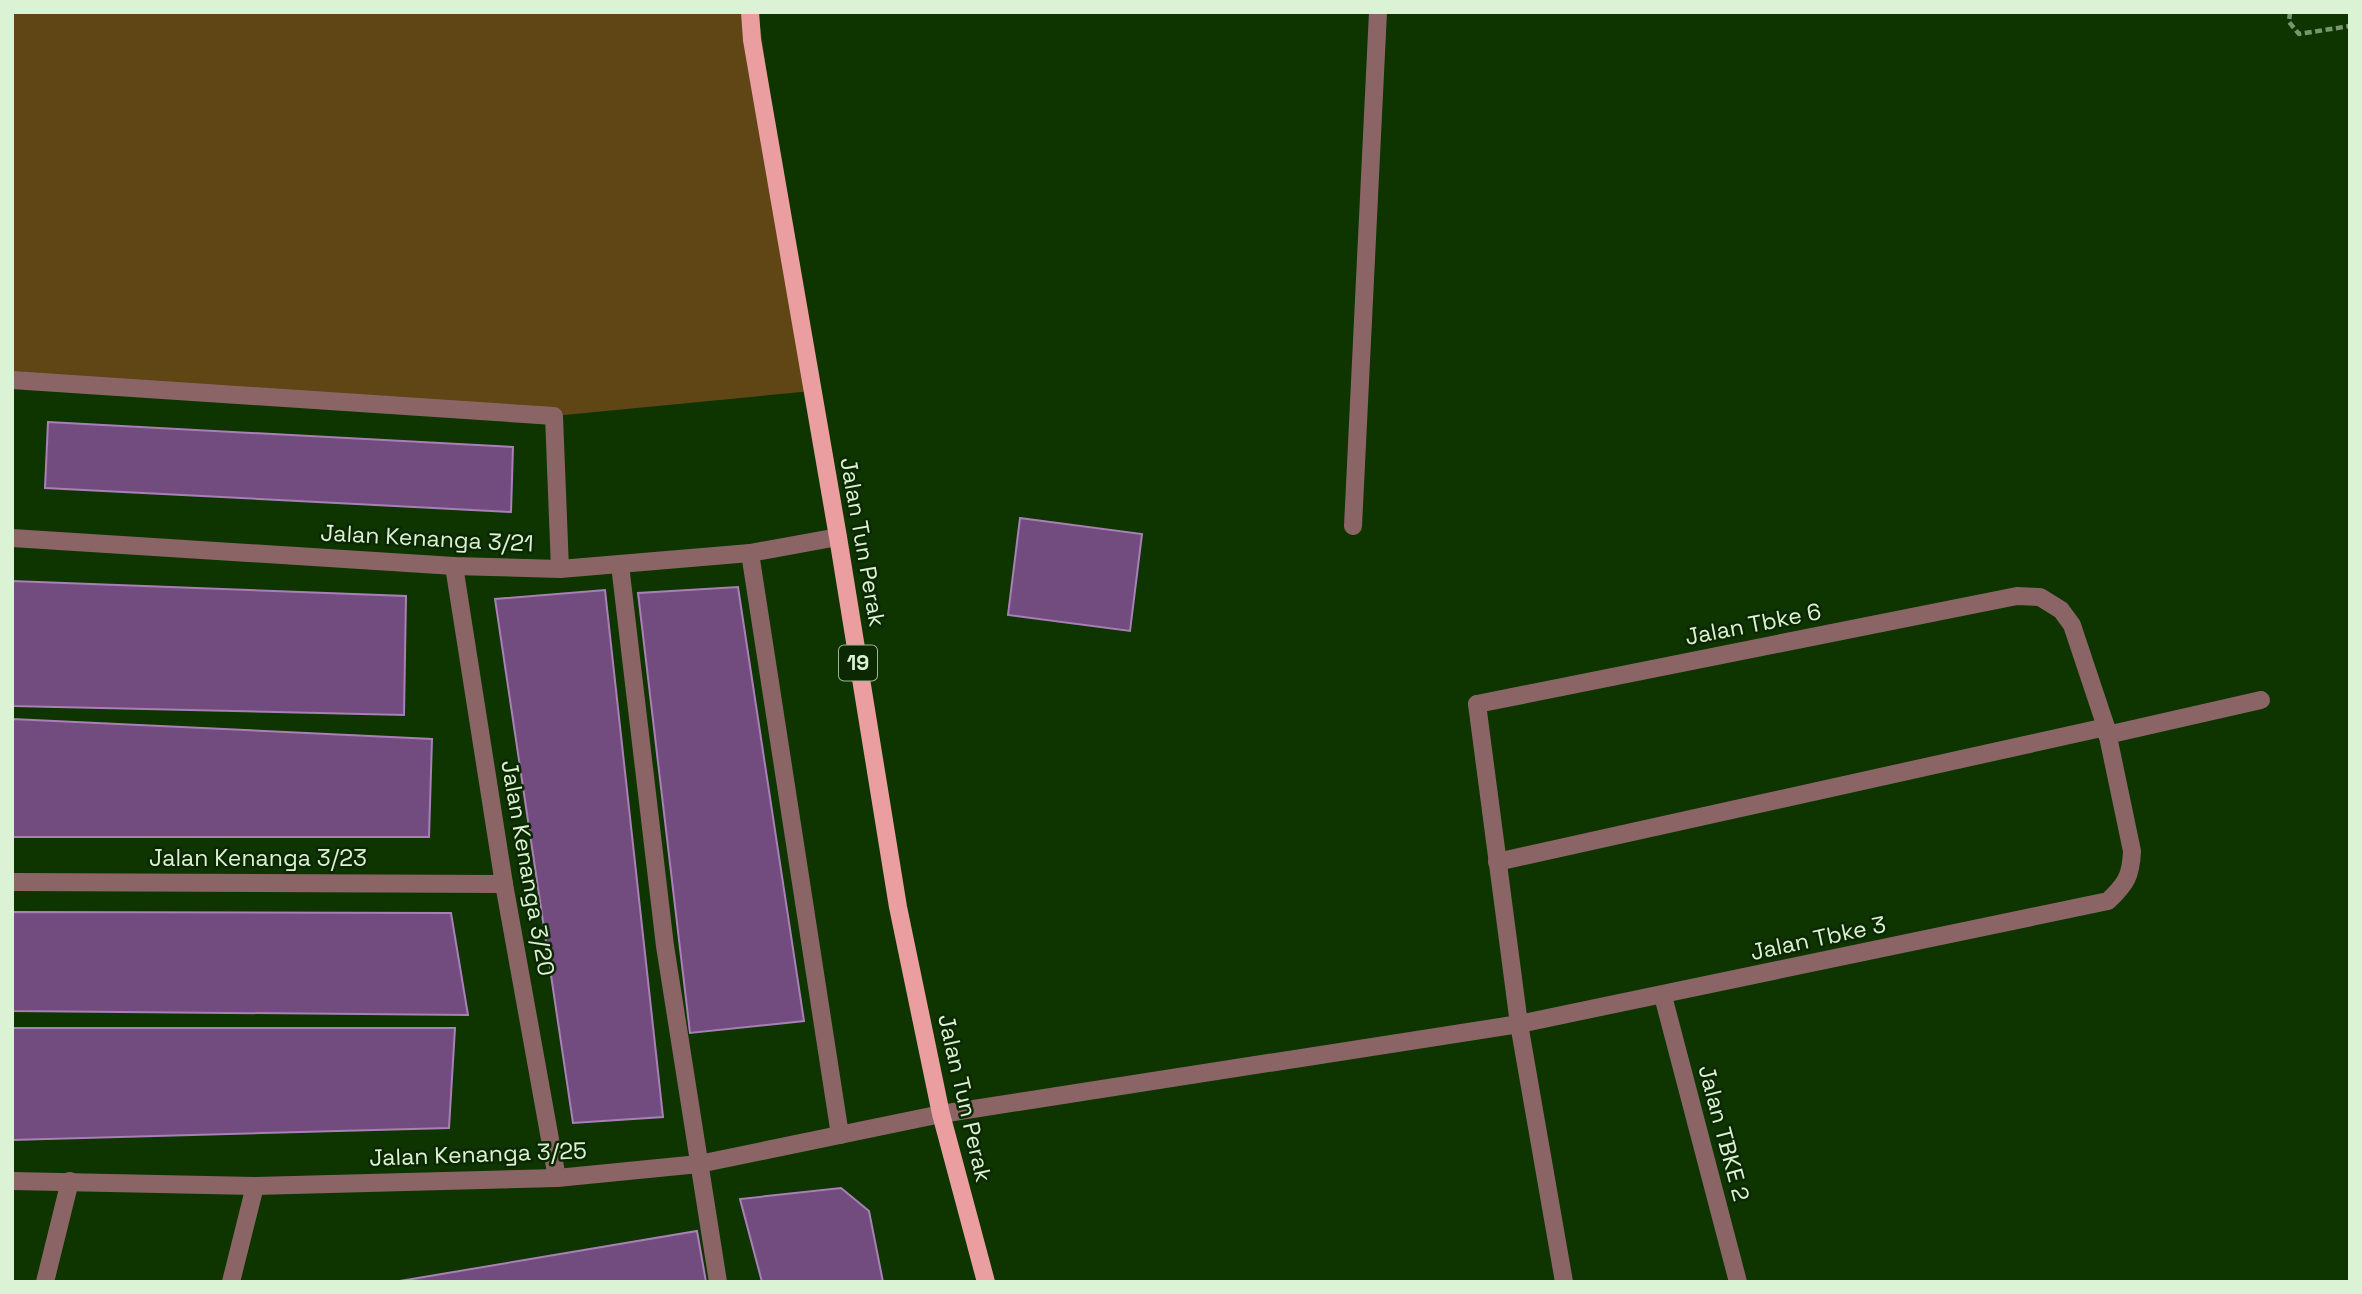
<svg xmlns="http://www.w3.org/2000/svg" width="2362" height="1294" font-family="'Space Grotesk',sans-serif">
<rect width="100%" height="100%" fill="#0e3400"/>
<!-- green -->
<polygon fill="#604515" points="12,12 758,12 812,391 554,416 12,380"/>
<!-- building -->
<g fill="#734c7f" stroke="#a980b5" stroke-width="2">
<polygon points="48,422 513,447 511,512 45,488"/>
<polygon points="1020,518 1142,534 1130,631 1008,615"/>
<polygon points="12,581 406,596 404,715 12,706"/>
<polygon points="738,587 804,1021 690,1033 638,593"/>
<polygon points="605,590 663,1117 573,1123 495,599"/>
<polygon points="12,719 432,739 429,837 12,837"/>
<polygon points="12,912 451,913 468,1015 12,1011"/>
<polygon points="12,1028 455,1028 449,1128 12,1140"/>
<polygon points="841,1188 869,1211 883,1282 762,1282 740,1199"/>
<polygon points="697,1231 706,1282 394,1282"/>
</g>
<g fill="none" stroke-linecap="round" stroke-linejoin="round">
<!-- path -->
<polyline stroke="#78966e" stroke-width="4.5" stroke-dasharray="7 3.5" stroke-linecap="butt" points="2290,12 2289,22 2299,34 2350,26"/>
<!-- lane -->
<g stroke="#8b6566" stroke-width="18">
<polyline points="12,380 554,416 560,569"/>
<polyline points="620,565 665,946 718,1282"/>
<polyline points="1477,704 1519,1024 1564,1282"/>
<polyline points="1497,862 2106,727"/>
<polyline points="941,1114 1519,1024"/>
<polyline points="231,1282 255,1186"/>
</g>
<!-- street -->
<g stroke="#8b6566" stroke-width="18">
<polyline points="1353,526 1378,12"/>
<polyline points="12,538 454,566 560,569 750,553 838,537"/>
<polyline points="750,553 840,1135"/>
<polyline points="454,566 504,884 557,1178"/>
<path d="M1477 704 2017 596 2040 597 2061 610 2072 625 2106 727 2132 851C2131 876 2126 884 2108 901L1519 1024"/>
<polyline points="2107,735 2261,700"/>
<polyline points="12,882 504,884"/>
<polyline points="1663,996 1738,1282"/>
<polyline points="12,1181 255,1186 557,1178 699,1164 941,1114"/>
<polyline points="45,1282 70,1181"/>
</g>
<!-- primary -->
<polyline stroke="#eb9ea0" stroke-width="18" points="750,12 752,40 838,537 898,907 941,1114 986,1282"/>
</g>
<g text-anchor="middle" stroke-width="5" stroke-linejoin="round" paint-order="stroke">
<!-- shield labels -->
<rect fill="#0c2802" stroke="#9eb596" stroke-width="2" x="839" y="645.5" width="38" height="35" rx="5"/>
<g font-size="21" font-weight="bold" fill="#dcf2d5">
<text x="858" y="670">19</text>
</g>
<!-- street labels -->
<g font-size="23" fill="#dcf2d5" stroke="#0c2802">
<text transform="translate(427 538) rotate(3)" y="8">Jalan Kenanga 3/21</text>
<text transform="translate(863 542) rotate(80)" y="8">Jalan Tun Perak</text>
<text transform="translate(1753 624) rotate(-11)" y="8">Jalan Tbke 6</text>
<text x="258" y="866">Jalan Kenanga 3/23</text>
<text transform="translate(528 868) rotate(80)" y="8">Jalan Kenanga 3/20</text>
<text transform="translate(1818 938) rotate(-12)" y="8">Jalan Tbke 3</text>
<text transform="translate(965 1098) rotate(77)" y="8">Jalan Tun Perak</text>
<text transform="translate(1724 1133) rotate(75)" y="8">Jalan TBKE 2</text>
<text transform="translate(478 1154) rotate(-2)" y="8">Jalan Kenanga 3/25</text>
</g>
</g>
<!-- border -->
<rect width="2362" height="1294" fill="none" stroke="#dcf2d5" stroke-width="28"/>
</svg>
